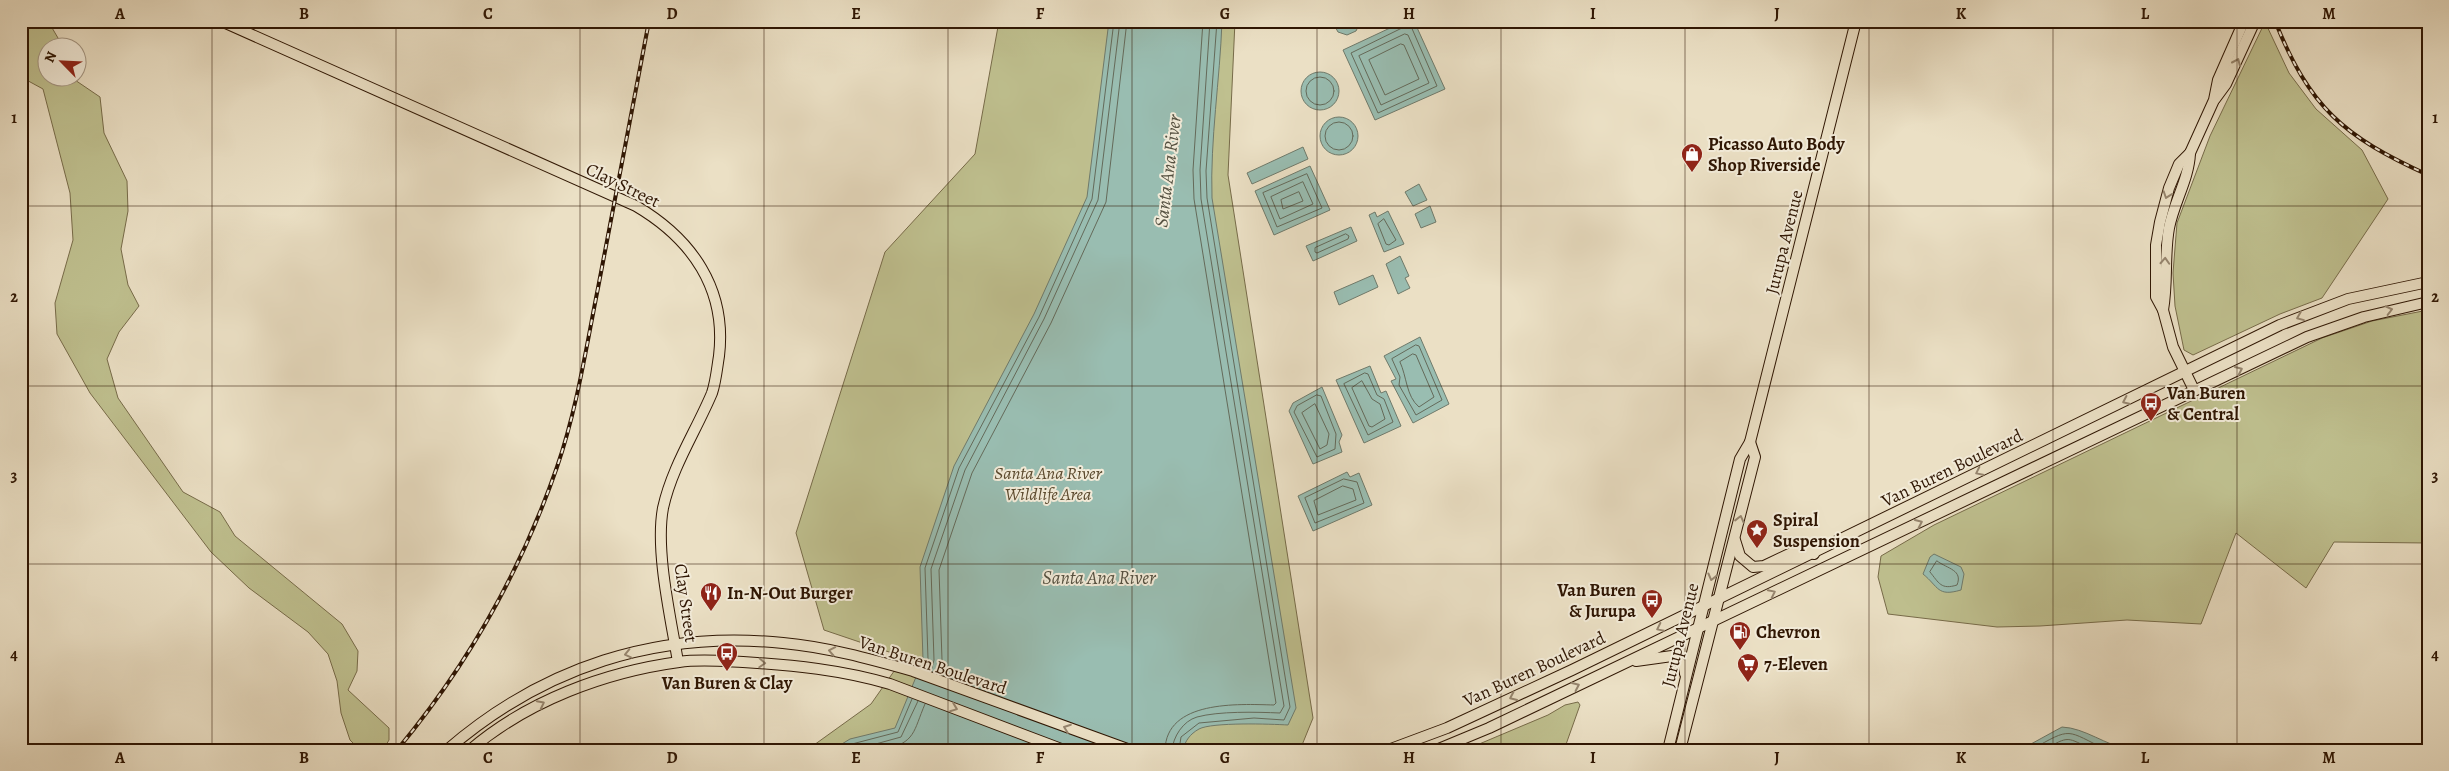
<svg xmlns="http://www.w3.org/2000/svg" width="2449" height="771" font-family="Alegreya,serif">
<rect width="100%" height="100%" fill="#ebe0c5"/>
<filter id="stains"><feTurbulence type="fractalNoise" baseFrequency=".004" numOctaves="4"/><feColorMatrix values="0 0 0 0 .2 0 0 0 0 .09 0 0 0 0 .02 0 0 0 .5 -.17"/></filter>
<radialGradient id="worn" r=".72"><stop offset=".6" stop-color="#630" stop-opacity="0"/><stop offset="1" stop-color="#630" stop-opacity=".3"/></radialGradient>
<!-- green -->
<g fill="#bfc08f" stroke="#776b49">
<polygon points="21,21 48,21 58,38 60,47 48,48 48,78 72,78 100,97 104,133 127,181 128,211 121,249 128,285 139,306 119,332 107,359 118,398 183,492 220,512 235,536 342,624 358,651 357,671 348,690 389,728 389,740 383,750 360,750 350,740 341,713 337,681 328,654 308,632 249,588 211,552 90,393 57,334 55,303 73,240 70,193 43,89 21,77"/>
<polygon points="999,21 1235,21 1228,175 1313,718 1300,750 807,750 871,704 904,657 824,630 796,533 885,252 975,154"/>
<polygon points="2265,22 2289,73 2316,109 2362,150 2388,199 2322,298 2280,314 2193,355 2184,350 2175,306 2173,273 2177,223 2210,136"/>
<polygon points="2428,310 2428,543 2334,542 2306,588 2236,533 2201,624 2127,620 2040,626 1997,627 1888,614 1878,577 1881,556 1934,525 2322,338 2372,321"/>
<polygon points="1578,702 1580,705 1564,750 1465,750 1548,715 1565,705"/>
</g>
<!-- water -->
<g fill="#99bdb1" stroke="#6f7a6b">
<path d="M1109 21H1222C1220 80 1210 139 1212 198L1296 708 1288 725C1271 724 1212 722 1199 729 1190 734 1185 741 1183 750H832L850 739 895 728 923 660 920 567 954 466 1034 314 1087 197Z"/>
<polygon points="1332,21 1361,21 1356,31 1347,35 1338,32"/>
<polygon points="1405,21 1414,21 1445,89 1375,120 1343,50"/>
<circle cx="1320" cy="91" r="19"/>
<circle cx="1339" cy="136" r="19"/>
<polygon points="1303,147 1308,159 1252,184 1247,173"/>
<polygon points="1310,166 1330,210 1274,235 1255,191"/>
<polygon points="1419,184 1427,200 1413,206 1405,192"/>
<polygon points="1430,206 1436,222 1421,228 1415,214"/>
<polygon points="1388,211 1404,244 1384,252 1369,215 1375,212 1377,217"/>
<polygon points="1351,227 1357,241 1313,261 1306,246"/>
<polygon points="1400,256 1409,276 1405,278 1410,288 1398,294 1386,264"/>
<polygon points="1373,275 1378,287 1339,305 1334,292"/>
<polygon points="1420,337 1449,404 1413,423 1391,381 1396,379 1384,356"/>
<polygon points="1370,366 1381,393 1386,391 1401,426 1364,443 1336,380"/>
<polygon points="1322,387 1342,435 1339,442 1342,452 1313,464 1289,411 1293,403"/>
<polygon points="1347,472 1350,477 1359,473 1372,505 1313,531 1298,496"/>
<path d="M1934 554 1961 567 1964 574 1961 590C1937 597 1939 587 1923 574L1930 557Z"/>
<path d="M2062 727C2085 728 2105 745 2130 750H2020Z"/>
</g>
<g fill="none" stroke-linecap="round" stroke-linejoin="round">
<!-- shore -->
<g stroke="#646a5a" stroke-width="1">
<polygon points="1407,23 1410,24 1437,86 1378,113 1351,53 1402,28"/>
<polygon points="1405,34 1408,35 1429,83 1381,105 1359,56"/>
<polygon points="1401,44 1404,45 1419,79 1385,95 1369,60"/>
<circle cx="1320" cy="91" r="14"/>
<circle cx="1339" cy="136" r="14"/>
<polygon points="1307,174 1322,208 1277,227 1263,193"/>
<polygon points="1303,182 1313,204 1280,219 1271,197"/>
<polygon points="1299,192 1303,201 1283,209 1281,200"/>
<polygon points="1384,219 1396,240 1389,245 1386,244 1378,224"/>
<polygon points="1346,234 1349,236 1348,239 1317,253 1315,252 1315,248"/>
<polygon points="1416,345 1419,346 1442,400 1416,415 1399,385 1400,377 1392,359"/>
<path d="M1413 354 1416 355 1434 397 1419 407C1406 396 1407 377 1400 362Z"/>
<polygon points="1365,373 1368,374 1377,395 1384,399 1393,422 1368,435 1344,384"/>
<polygon points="1362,381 1372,399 1380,404 1385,419 1372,427 1369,426 1352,388"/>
<polygon points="1317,395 1321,396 1336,434 1335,449 1317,457 1294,412 1297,406"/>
<polygon points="1315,404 1329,434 1327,445 1320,449 1302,413"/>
<polygon points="1344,479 1357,482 1364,503 1315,523 1305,498"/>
<polygon points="1343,486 1353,489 1356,500 1318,515 1314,501"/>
<path d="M1937 561C1948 569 1963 570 1957 585 1941 590 1939 583 1930 572Z"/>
<polyline points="925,669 928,659 925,568 959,468 1039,317 1092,199 1114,21"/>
<polyline points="931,671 934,660 931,569 965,470 1044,319 1098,200 1120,21"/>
<polyline points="938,673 942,660 939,570 972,473 1051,323 1106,202 1127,21"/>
<polyline points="841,750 852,744 898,732 912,699"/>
<polyline points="854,750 901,737 918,701"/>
<path d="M884 750C916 742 913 732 925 704"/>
<path d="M1165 750C1166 700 1238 704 1274 705L1276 703 1194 199 1193 170 1203 21"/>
<path d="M1172 750C1173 737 1183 721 1197 717 1219 711 1256 712 1280 713L1284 706 1201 199 1200 170 1210 21"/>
<polyline points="1179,750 1181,737 1199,723 1254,718 1284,720 1290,707 1207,198 1206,171 1217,21"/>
<path d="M2031 750C2073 726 2065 730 2107 750"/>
<path d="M2044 750C2070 735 2066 737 2093 750"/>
</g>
<!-- major casing -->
<g stroke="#2f1603" stroke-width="12">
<g id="major">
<path d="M221 21 636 206C692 239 727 289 719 356 717 368 716 381 712 393 696 431 672 467 663 508 655 551 671 619 678 662"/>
<polyline points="2215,99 2226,84 2255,21"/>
<path d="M2163 310C2168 283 2164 255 2169 228 2174 202 2189 179 2190 153"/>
<polyline points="2194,390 2173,347 2163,310 2156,297 2156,245 2160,222 2169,188 2179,164 2190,153 2214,100 2218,80 2244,21"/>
<polyline points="1735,540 1740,556 1753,567 1764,566 1804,547 1814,554"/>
<polyline points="1636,661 1672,656 1684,666 1685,674"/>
<path d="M447 750C543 667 657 630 783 643 827 647 870 659 913 671L1130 750"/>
<path d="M470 750C527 701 605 672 679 662 700 659 722 661 743 662 794 665 842 670 890 684L1064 750"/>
<polyline points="1388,750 1447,728 1572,670 2280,325 2348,299 2428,282"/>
<polyline points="1436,750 1489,728 2307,337 2364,317 2428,302"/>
<polyline points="1668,750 1740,459 1750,442 1856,21"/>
<polyline points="1680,750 1755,457 1750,442"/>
</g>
</g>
<!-- major -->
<use href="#major" stroke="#ebe0c5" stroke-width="10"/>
<!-- rail casing -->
<g stroke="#2f1603" stroke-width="4">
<g id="rail">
<path d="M2275 21C2310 108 2343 136 2428 175"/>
<path d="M397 750C467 666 521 571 557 467 577 409 586 348 598 288 615 199 632 110 649 21"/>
</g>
</g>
<!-- rail -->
<use href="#rail" stroke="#f2ebd9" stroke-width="2" stroke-dasharray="5.5" stroke-linecap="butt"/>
</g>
<!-- one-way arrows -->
<defs><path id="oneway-chevron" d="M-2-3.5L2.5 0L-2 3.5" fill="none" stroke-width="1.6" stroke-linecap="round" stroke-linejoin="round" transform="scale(1.25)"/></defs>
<g stroke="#96856e">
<use href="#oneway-chevron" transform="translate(2237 62) rotate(-66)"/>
<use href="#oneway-chevron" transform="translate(2167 195) rotate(109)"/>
<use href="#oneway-chevron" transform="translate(2165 261) rotate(-87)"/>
<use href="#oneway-chevron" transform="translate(2389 310) rotate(-14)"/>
<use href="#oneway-chevron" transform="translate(2300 317) rotate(158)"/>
<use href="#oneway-chevron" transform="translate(2239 370) rotate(-25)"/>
<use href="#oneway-chevron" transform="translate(2126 401) rotate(155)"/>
<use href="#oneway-chevron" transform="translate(1979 472) rotate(154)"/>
<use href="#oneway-chevron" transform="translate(1740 519) rotate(-76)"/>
<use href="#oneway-chevron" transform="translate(1919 523) rotate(-25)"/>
<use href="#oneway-chevron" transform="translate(1712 577) rotate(104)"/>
<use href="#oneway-chevron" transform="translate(1772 593) rotate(-26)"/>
<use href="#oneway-chevron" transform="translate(1660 628) rotate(154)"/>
<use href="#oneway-chevron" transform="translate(832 651) rotate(-169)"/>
<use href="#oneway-chevron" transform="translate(628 654) rotate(167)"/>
<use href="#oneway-chevron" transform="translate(762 663) rotate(3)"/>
<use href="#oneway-chevron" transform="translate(1576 686) rotate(-25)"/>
<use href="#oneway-chevron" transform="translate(1513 697) rotate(155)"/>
<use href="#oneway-chevron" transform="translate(541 704) rotate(-27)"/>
<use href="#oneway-chevron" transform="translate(954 708) rotate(21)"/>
<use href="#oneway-chevron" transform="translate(1067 728) rotate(-160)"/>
</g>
<!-- grid -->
<path fill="none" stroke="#2f1603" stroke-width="1" stroke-opacity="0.55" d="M212 21V750M396 21V750M580 21V750M764 21V750M948 21V750M1132 21V750M1317 21V750M1501 21V750M1685 21V750M1869 21V750M2053 21V750M2237 21V750M21 206H2428M21 386H2428M21 564H2428"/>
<!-- icons -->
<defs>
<g id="shop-pin" transform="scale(1.125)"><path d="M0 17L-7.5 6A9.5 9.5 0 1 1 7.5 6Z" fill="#8f2418" stroke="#f2ebd9"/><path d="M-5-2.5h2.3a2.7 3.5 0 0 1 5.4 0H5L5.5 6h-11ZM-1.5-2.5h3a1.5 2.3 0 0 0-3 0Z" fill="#fff"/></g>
<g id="bus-pin" transform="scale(1.125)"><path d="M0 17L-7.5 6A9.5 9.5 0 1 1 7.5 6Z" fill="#8f2418" stroke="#f2ebd9"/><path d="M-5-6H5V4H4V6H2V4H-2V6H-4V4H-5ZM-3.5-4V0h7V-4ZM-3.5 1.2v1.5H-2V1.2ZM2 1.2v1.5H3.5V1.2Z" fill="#fff"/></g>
<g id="sight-pin" transform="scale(1.125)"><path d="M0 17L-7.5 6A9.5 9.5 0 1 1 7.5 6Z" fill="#8f2418" stroke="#f2ebd9"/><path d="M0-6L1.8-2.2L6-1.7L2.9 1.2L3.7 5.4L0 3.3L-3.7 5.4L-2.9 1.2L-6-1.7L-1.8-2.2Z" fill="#fff"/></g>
<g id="restaurant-pin" transform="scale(1.125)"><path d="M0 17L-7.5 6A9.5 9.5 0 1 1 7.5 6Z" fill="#8f2418" stroke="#f2ebd9"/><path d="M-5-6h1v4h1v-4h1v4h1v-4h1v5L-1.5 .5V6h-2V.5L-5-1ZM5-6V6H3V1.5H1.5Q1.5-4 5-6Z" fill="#fff"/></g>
<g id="fuel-pin" transform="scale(1.125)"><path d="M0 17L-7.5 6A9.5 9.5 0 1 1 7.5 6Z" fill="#8f2418" stroke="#f2ebd9"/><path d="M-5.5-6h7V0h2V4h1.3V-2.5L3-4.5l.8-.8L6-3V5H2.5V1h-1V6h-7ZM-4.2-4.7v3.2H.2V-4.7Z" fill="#fff"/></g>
<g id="supermarket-pin" transform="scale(1.125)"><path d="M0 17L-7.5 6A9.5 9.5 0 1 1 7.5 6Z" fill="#8f2418" stroke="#f2ebd9"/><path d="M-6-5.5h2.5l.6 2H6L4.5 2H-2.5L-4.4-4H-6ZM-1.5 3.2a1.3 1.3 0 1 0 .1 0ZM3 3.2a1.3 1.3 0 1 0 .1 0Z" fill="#fff"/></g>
</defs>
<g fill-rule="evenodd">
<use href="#shop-pin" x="1692" y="154"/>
<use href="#bus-pin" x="2151" y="403"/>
<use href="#sight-pin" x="1757" y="530"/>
<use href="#restaurant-pin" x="711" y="593"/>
<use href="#bus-pin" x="1652" y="600"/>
<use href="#fuel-pin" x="1740" y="632"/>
<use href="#bus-pin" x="727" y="653"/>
<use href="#supermarket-pin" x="1748" y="664"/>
</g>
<g text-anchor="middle" stroke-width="4" stroke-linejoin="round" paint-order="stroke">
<!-- poi labels -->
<g font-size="18" font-weight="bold" fill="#2f1603" stroke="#f2ebd9" text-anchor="start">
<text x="1708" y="150">Picasso Auto Body<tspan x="1708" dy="21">Shop Riverside</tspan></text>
<text x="2167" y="399">Van Buren<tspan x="2167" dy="21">&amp; Central</tspan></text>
<text x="1773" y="526">Spiral<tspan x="1773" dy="21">Suspension</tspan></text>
<text x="1636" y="596" text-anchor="end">Van Buren<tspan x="1636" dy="21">&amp; Jurupa</tspan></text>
<text x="727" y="599">In-N-Out Burger</text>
<text x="1756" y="638">Chevron</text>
<text x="1764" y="670">7-Eleven</text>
<text x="727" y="689" text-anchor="middle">Van Buren &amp; Clay</text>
</g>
<!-- street labels -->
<g font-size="18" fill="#2f1603" stroke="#f2ebd9">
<text transform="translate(623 185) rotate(26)" y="6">Clay Street</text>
<text transform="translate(1784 242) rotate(-76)" y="6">Jurupa Avenue</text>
<text transform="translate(1952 468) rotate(-26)" y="6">Van Buren Boulevard</text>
<text transform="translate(686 603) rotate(82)" y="6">Clay Street</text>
<text transform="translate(1680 635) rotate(-76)" y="6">Jurupa Avenue</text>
<text transform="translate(933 665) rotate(18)" y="6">Van Buren Boulevard</text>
<text transform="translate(1534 669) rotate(-25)" y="6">Van Buren Boulevard</text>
</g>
<!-- park labels -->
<g font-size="18" font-style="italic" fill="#5a492d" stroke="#f2ebd9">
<text x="1048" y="479">Santa Ana River<tspan x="1048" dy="21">Wildlife Area</tspan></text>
</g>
<!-- water labels -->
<g font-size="19" font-style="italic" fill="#545040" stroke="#f2ebd9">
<text transform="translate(1167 171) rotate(-83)" y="7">Santa Ana River</text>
<text x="1099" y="584">Santa Ana River</text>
</g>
</g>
<!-- margin -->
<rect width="2449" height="771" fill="none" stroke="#ebe0c5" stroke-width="55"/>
<!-- north arrow -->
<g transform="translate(62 62) rotate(294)"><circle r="24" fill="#f2ebd9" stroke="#a49683"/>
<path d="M0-4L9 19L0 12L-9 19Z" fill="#8f2418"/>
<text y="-8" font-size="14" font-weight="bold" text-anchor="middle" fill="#2f1603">N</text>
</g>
<rect x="28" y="28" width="2394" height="716" fill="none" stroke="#2f1603" stroke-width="2"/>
<g font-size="16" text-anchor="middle" font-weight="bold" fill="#2f1603">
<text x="120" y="19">A</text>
<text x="304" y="19">B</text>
<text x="488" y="19">C</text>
<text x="672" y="19">D</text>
<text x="856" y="19">E</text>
<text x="1040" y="19">F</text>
<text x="1225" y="19">G</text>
<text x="1409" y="19">H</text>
<text x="1593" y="19">I</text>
<text x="1777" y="19">J</text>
<text x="1961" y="19">K</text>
<text x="2145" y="19">L</text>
<text x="2329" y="19">M</text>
<text x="14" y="123">1</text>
<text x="2435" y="123">1</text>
<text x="14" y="302">2</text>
<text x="2435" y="302">2</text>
<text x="14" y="481">3</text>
<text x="2435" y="481">3</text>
<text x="14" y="660">4</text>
<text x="2435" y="660">4</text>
<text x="120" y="763">A</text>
<text x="304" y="763">B</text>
<text x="488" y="763">C</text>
<text x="672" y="763">D</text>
<text x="856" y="763">E</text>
<text x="1040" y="763">F</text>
<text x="1225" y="763">G</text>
<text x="1409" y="763">H</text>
<text x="1593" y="763">I</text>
<text x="1777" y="763">J</text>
<text x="1961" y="763">K</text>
<text x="2145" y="763">L</text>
<text x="2329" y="763">M</text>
</g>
<rect width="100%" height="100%" filter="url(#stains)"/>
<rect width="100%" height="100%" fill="url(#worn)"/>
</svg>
